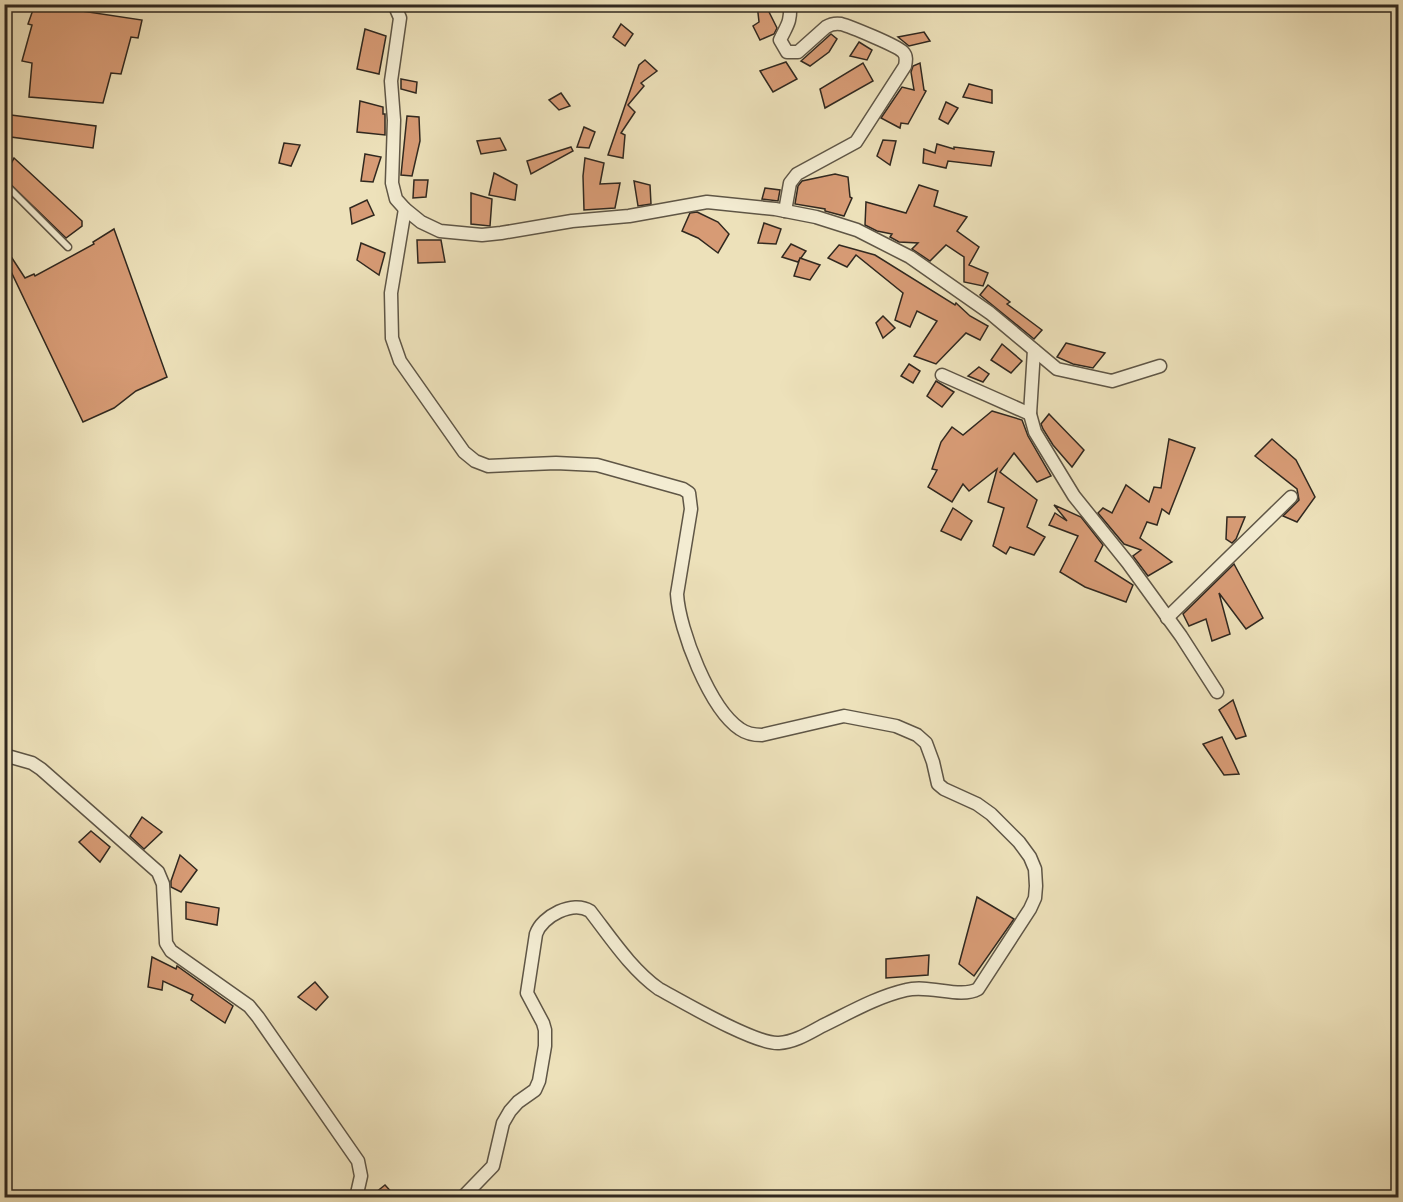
<svg xmlns="http://www.w3.org/2000/svg" width="1403" height="1202" font-family="'Libre Caslon Text',serif">
<rect width="100%" height="100%" fill="#ede1ba"/>
<filter id="stains"><feTurbulence type="fractalNoise" baseFrequency=".00333" numOctaves="4"/><feColorMatrix values="0 0 0 0 .2 0 0 0 0 .09 0 0 0 0 .02 0 0 0 .5 -.17"/></filter>
<radialGradient id="worn" r=".72"><stop offset=".6" stop-color="#630" stop-opacity="0"/><stop offset="1" stop-color="#630" stop-opacity=".3"/></radialGradient>
<!-- building -->
<g fill="#d79b75" stroke="#30281f" stroke-width="1.5">
<polygon points="35,4 142,20 138,38 131,37 121,74 111,73 103,103 29,97 32,63 22,61 32,25 28,24"/>
<polygon points="757,4 765,4 777,28 774,34 760,40 753,26 759,22"/>
<polygon points="621,24 633,34 625,46 613,37"/>
<polygon points="365,29 386,36 379,74 357,69"/>
<polygon points="924,32 930,41 909,46 898,37"/>
<polygon points="831,34 837,39 829,52 810,66 801,61"/>
<polygon points="859,42 872,50 867,60 850,56"/>
<polygon points="645,60 657,71 641,83 644,86 628,105 635,112 621,133 625,135 623,158 608,155 639,65"/>
<polygon points="786,62 797,79 773,92 760,71"/>
<polygon points="863,63 873,81 825,108 820,89"/>
<polygon points="920,63 924,90 926,91 908,124 901,123 900,128 881,118 902,87 914,90 911,72 913,66"/>
<polygon points="401,79 417,82 416,93 401,89"/>
<polygon points="969,84 992,90 992,103 963,97"/>
<polygon points="561,93 570,106 559,110 549,100"/>
<polygon points="360,101 383,107 383,114 385,114 385,135 357,132"/>
<polygon points="946,102 958,108 948,124 939,119"/>
<polygon points="11,115 96,126 93,148 11,137"/>
<polygon points="407,116 419,117 420,141 412,176 401,175"/>
<polygon points="584,127 595,132 589,148 577,147"/>
<polygon points="500,138 506,150 481,154 477,141"/>
<polygon points="883,140 896,141 890,165 877,156"/>
<polygon points="284,143 300,145 291,166 279,163"/>
<polygon points="937,144 954,149 954,147 994,152 991,166 948,161 946,168 923,163 924,149 935,153"/>
<polygon points="571,147 573,151 531,174 527,161"/>
<polygon points="365,154 381,157 373,182 361,181"/>
<polygon points="14,158 82,221 82,226 66,238 4,178"/>
<polygon points="585,158 604,163 600,184 620,183 615,208 584,210 583,176"/>
<polygon points="494,173 517,185 515,200 489,195"/>
<polygon points="835,174 848,177 850,197 852,198 844,216 825,211 825,209 795,204 798,186 802,181"/>
<polygon points="414,180 428,180 426,197 413,198"/>
<polygon points="634,181 650,185 651,204 638,206"/>
<polygon points="919,185 938,191 934,206 967,217 957,231 979,247 969,265 988,273 983,286 964,282 964,257 946,245 930,261 912,249 918,243 899,242 890,237 892,234 877,231 865,225 866,202 906,213"/>
<polygon points="765,188 780,190 778,201 762,199"/>
<polygon points="471,193 492,199 490,226 471,224"/>
<polygon points="367,200 374,215 352,224 350,208"/>
<polygon points="697,212 718,222 729,234 718,253 698,238 682,231 690,213"/>
<polygon points="764,223 781,229 776,244 758,243"/>
<polygon points="114,229 167,377 136,391 114,408 83,422 6,261 12,258 25,278 34,274 35,276 94,244 93,242"/>
<polygon points="417,240 441,240 445,262 418,263"/>
<polygon points="361,243 385,253 379,275 357,260"/>
<polygon points="791,244 806,251 798,262 782,257"/>
<polygon points="839,245 875,255 955,305 956,303 970,316 988,326 980,340 966,333 936,364 914,356 937,321 917,311 910,327 895,320 903,293 856,255 847,267 828,258"/>
<polygon points="800,258 820,265 810,280 794,276"/>
<polygon points="988,285 1010,302 1007,304 1042,330 1034,339 980,295"/>
<polygon points="883,316 895,328 883,338 876,323"/>
<polygon points="1066,343 1105,353 1093,368 1073,364 1057,357"/>
<polygon points="1002,344 1022,361 1011,373 991,360"/>
<polygon points="909,364 920,371 913,383 901,376"/>
<polygon points="979,367 989,374 983,382 968,376"/>
<polygon points="936,381 954,392 942,407 927,396"/>
<polygon points="992,411 1022,420 1028,436 1051,476 1037,482 1014,453 1000,472 1037,500 1027,527 1045,537 1034,555 1010,547 1006,554 993,546 1004,508 988,502 997,469 969,491 963,484 952,502 928,487 937,470 932,469 941,442 952,427 963,435"/>
<polygon points="1049,414 1084,450 1072,467 1053,445 1043,429 1041,424"/>
<polygon points="1169,439 1195,448 1169,514 1162,509 1157,525 1147,522 1140,538 1172,562 1148,576 1133,556 1141,550 1124,544 1098,513 1103,508 1112,513 1126,485 1149,502 1154,487 1161,488"/>
<polygon points="1272,439 1296,460 1315,497 1297,522 1283,516 1299,500 1297,489 1255,456"/>
<polygon points="1054,505 1081,517 1103,545 1095,561 1133,585 1126,602 1085,587 1060,572 1078,536 1049,525 1055,513 1067,521"/>
<polygon points="953,508 972,521 961,540 941,531"/>
<polygon points="1227,517 1245,517 1236,539 1232,543 1226,539"/>
<polygon points="1234,564 1263,618 1246,629 1219,593 1230,634 1212,641 1206,619 1189,626 1183,614"/>
<polygon points="1233,700 1246,736 1236,739 1219,710"/>
<polygon points="1222,737 1239,774 1224,775 1203,744"/>
<polygon points="142,817 162,832 144,849 130,836"/>
<polygon points="91,831 110,847 100,862 79,842"/>
<polygon points="180,855 197,870 181,892 171,887 171,881"/>
<polygon points="977,897 1014,919 974,976 959,964"/>
<polygon points="186,902 219,908 217,925 186,919"/>
<polygon points="929,955 928,975 886,978 886,959"/>
<polygon points="152,957 176,969 177,966 233,1006 225,1023 191,1000 193,995 163,981 162,990 148,987"/>
<polygon points="315,982 328,997 316,1010 298,997"/>
<polygon points="385,1185 396,1197 370,1197"/>
</g>
<g fill="none" stroke-linecap="round" stroke-linejoin="round">
<!-- service casing -->
<g stroke="#5f5646" stroke-width="9">
<g id="service">
<polyline points="4,18 8,4"/>
<polyline points="4,183 68,247"/>
</g>
</g>
<!-- minor casing -->
<g stroke="#5f5646" stroke-width="15">
<g id="minor">
<polyline points="394,4 400,18 391,81 394,120 392,183 396,199 405,209 421,222 440,231 482,235 501,233 572,221 629,216 707,202 775,209 816,217 857,230 910,257 990,313 1057,369 1112,381 1160,366"/>
<path d="M405 209 391 293 392 338 400 361 464 452 475 461 488 466 556 463 597 465 683 489 689 493 691 509 677 594C679 630 710 709 740 729 747 734 753 735 762 735L844 716 896 726 917 735 926 743 933 762 938 784 944 789 977 804 991 814 1019 842 1030 857 1035 869 1036 886 1035 898 1030 909 978 989C960 999 929 984 906 990 876 997 849 1013 822 1026 809 1033 795 1042 779 1043 756 1045 683 1002 659 989 631 969 611 938 590 911 573 900 542 916 536 934L527 993 543 1023 545 1030V1046L539 1081 535 1090 518 1102 510 1111 503 1123 493 1166 462 1198"/>
<path d="M785 211 790 183 797 174 856 142 905 66C906 61 907 56 903 52 898 46 849 26 841 24 835 23 831 24 826 27L798 52H787L780 40C787 25 791 23 790 4"/>
<polyline points="1034,350 1030,414 1035,432 1074,496 1128,563 1181,636 1217,692"/>
<polyline points="942,375 1030,414"/>
<polyline points="1167,618 1291,497"/>
<polyline points="4,755 32,763 41,769 158,872 163,884 166,943 171,951 249,1006 258,1017 358,1161 361,1176 356,1198"/>
</g>
</g>
<!-- service -->
<use href="#service" stroke="#f3ecd2" stroke-width="6"/>
<!-- minor -->
<use href="#minor" stroke="#f3ecd2" stroke-width="12"/>
</g>
<!-- margin -->
<rect width="1403" height="1202" fill="none" stroke="#ede1ba" stroke-width="24"/>
<rect x="6" y="6" width="1391" height="1190" fill="none" stroke="#30281f" stroke-width="3"/>
<rect x="12" y="12" width="1379" height="1178" fill="none" stroke="#30281f" stroke-width="1.5"/>
<rect width="100%" height="100%" filter="url(#stains)"/>
<rect width="100%" height="100%" fill="url(#worn)"/>
</svg>
